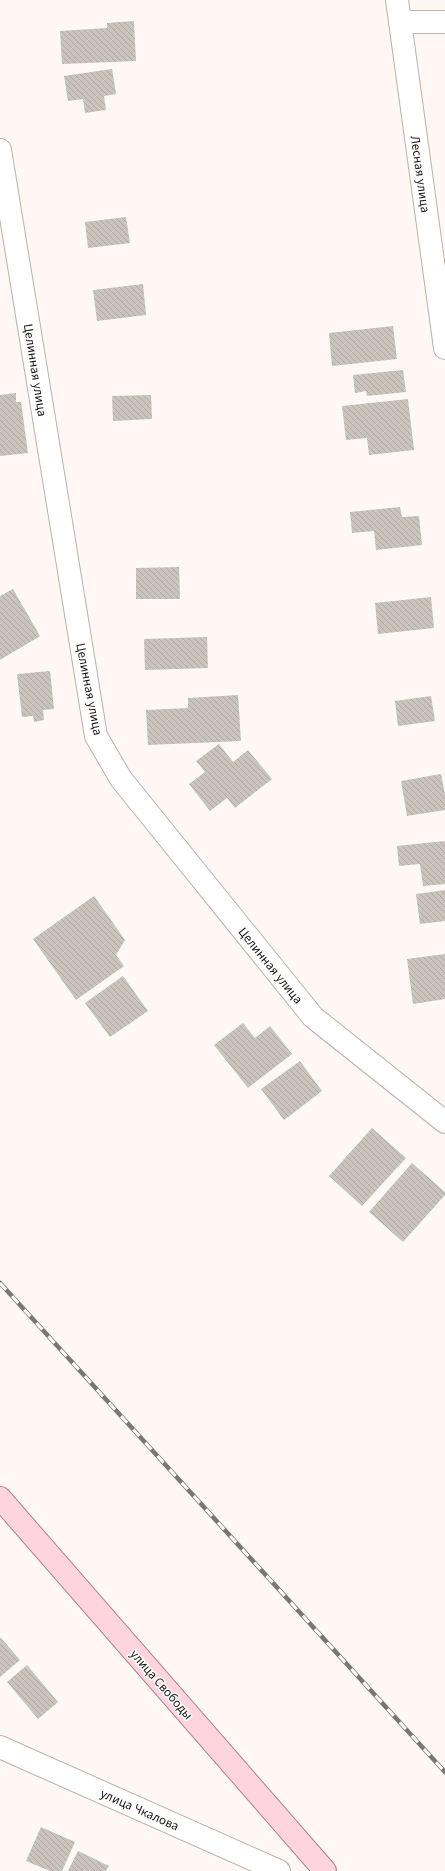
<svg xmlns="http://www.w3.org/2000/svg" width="445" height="1871" font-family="'Source Sans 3',sans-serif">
<defs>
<pattern id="building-back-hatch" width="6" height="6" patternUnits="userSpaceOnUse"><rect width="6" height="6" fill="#ccc3bc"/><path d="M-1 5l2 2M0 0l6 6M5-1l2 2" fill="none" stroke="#afa7a1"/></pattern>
</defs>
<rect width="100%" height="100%" fill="#fef7f4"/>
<!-- building -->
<g fill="url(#building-back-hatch)">
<polygon points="134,21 136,61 62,64 60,31 107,28 107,23"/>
<polygon points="112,69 116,94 104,96 106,110 85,113 83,99 68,101 64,76"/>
<polygon points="126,217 130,243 88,248 85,222"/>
<polygon points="143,284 146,315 97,321 93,290"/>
<polygon points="393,326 397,359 332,366 329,333"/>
<polygon points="403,370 406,392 367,396 366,391 355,393 353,375"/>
<polygon points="16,393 16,402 21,402 28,453 0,456 0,395"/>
<polygon points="151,395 152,419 113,421 112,396"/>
<polygon points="408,399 414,450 369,455 367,438 346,440 342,406"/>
<polygon points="400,507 402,517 419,516 422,545 376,550 374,531 352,533 350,512"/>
<polygon points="179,567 180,599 136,599 136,568"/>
<polygon points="13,589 40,636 0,660 0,596"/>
<polygon points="431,597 434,628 378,634 375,603"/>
<polygon points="207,637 208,668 145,670 144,639"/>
<polygon points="50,671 54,709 43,710 44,720 34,722 33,716 22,717 17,674"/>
<polygon points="238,695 241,741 148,745 146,710 188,708 188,698"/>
<polygon points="431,696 435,721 398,726 395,701"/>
<polygon points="219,744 233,762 248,750 272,779 235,808 227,798 210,811 189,784 205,772 196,761"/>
<polygon points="441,774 445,794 445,810 407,816 401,781"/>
<polygon points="445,841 445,884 423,886 420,864 399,866 397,846"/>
<polygon points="445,890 445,921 420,924 416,894"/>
<polygon points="94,896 125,940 116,955 124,966 76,1000 33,939"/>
<polygon points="445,954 445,999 413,1004 407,959"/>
<polygon points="123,976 148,1011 110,1037 85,1003"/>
<polygon points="243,1023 255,1038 270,1026 292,1054 248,1088 214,1045"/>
<polygon points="300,1061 322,1091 284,1120 261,1089"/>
<polygon points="372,1128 406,1158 362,1206 329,1176"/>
<polygon points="412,1163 445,1192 445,1195 403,1242 369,1212"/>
<polygon points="1,1638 20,1660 0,1677 0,1639"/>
<polygon points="27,1665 58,1702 38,1719 7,1682"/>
<polygon points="41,1827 75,1842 62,1871 50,1871 26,1861"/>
<polygon points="78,1851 109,1866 106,1871 68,1871"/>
</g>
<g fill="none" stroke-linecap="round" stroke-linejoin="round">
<!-- minor casing -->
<g stroke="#bcb1ac" stroke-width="24">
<g id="minor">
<polyline points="397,0 445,348"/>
<polyline points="400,22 445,22"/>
<polyline points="0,150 96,736 121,779 313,1017 445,1122"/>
<polyline points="0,1747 279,1871"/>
</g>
</g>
<!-- major casing -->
<g stroke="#ad8089" stroke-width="24">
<polyline id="major" points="0,1498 325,1871"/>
</g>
<!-- minor -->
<use href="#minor" stroke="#fff" stroke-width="22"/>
<!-- major -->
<use href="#major" stroke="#fed5de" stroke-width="22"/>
<!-- rail casing -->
<g stroke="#7b7674" stroke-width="4.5">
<polyline id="rail" points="0,1283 445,1772"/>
</g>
<!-- rail -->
<use href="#rail" stroke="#fff" stroke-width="3" stroke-dasharray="9" stroke-linecap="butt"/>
</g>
<g text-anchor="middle" stroke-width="3" stroke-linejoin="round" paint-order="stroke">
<!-- street labels -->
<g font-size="13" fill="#191514" stroke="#fff">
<text transform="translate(421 174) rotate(82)" y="5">Лесная улица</text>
<text transform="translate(36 370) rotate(81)" y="5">Целинная улица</text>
<text transform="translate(90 689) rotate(79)" y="5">Целинная улица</text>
<text transform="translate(271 965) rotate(51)" y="5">Целинная улица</text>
<text transform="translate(162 1684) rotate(49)" y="5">улица Свободы</text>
<text transform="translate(140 1809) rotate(24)" y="5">улица Чкалова</text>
</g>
</g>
</svg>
